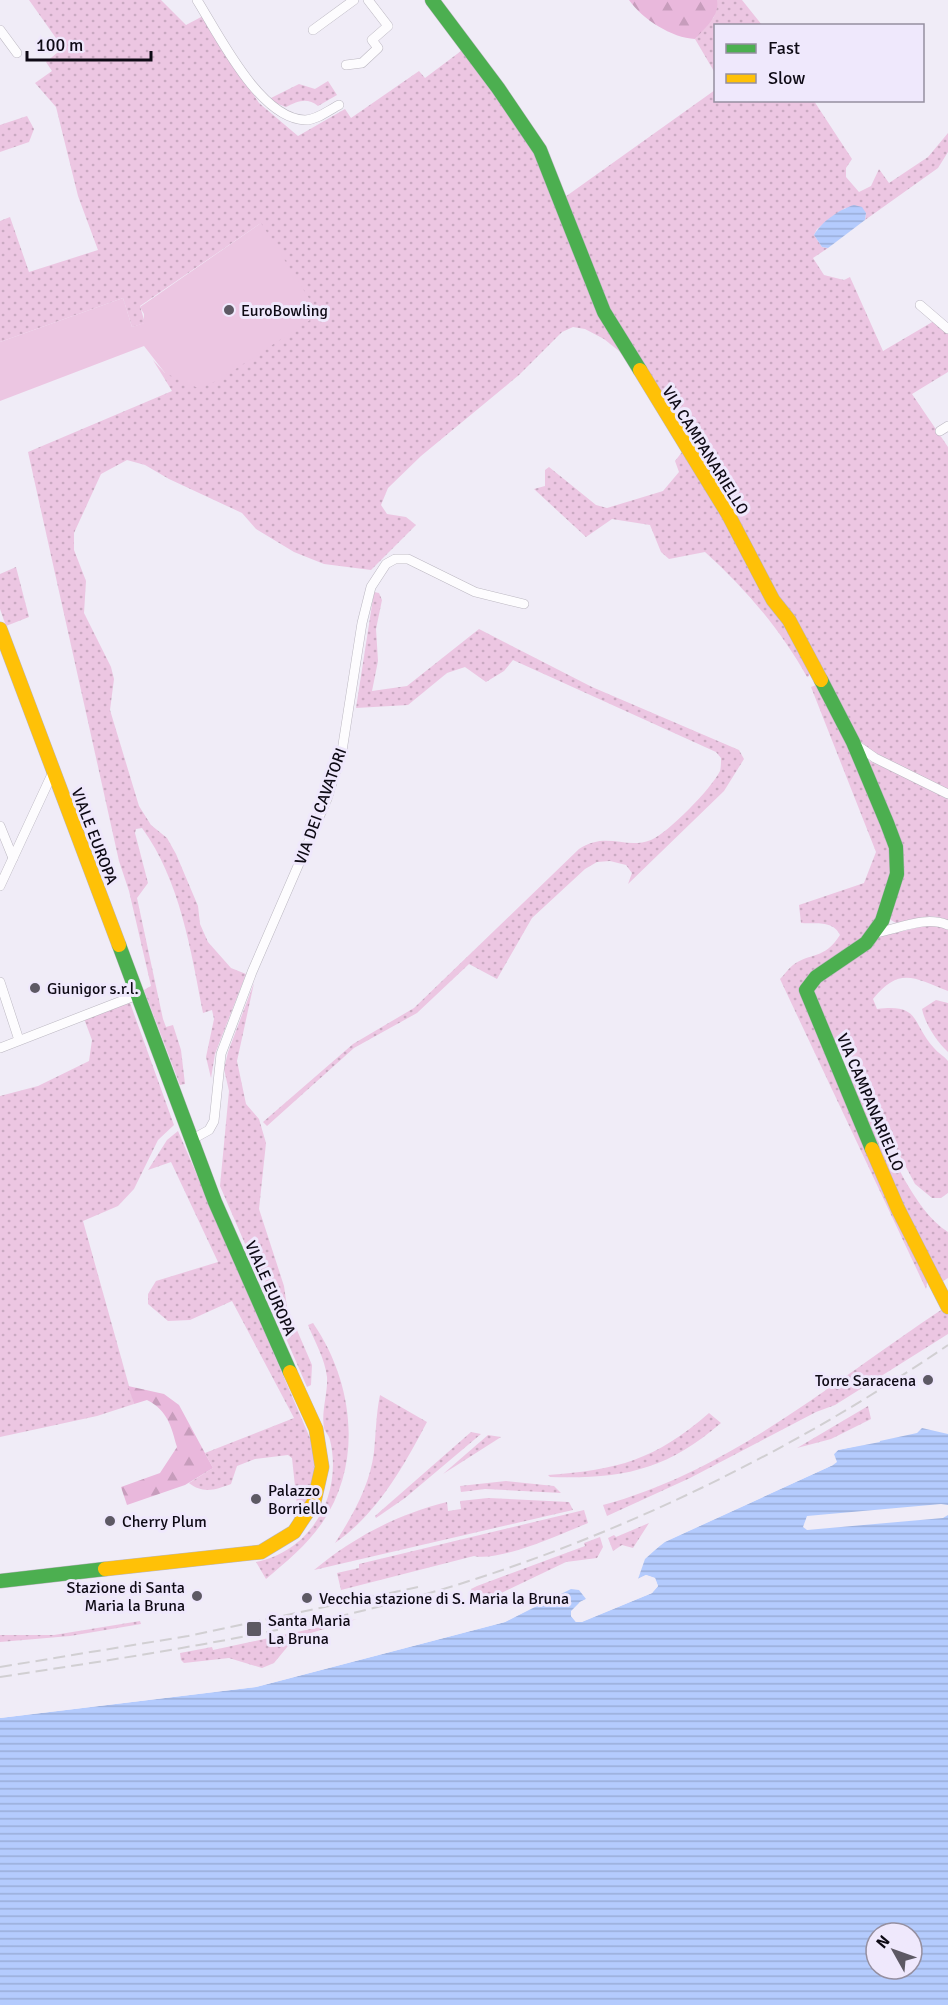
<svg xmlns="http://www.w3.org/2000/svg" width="948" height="2005" font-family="Signika,sans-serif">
<defs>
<pattern id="green-dots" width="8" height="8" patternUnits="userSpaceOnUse" patternTransform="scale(1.5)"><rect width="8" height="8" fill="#ecc6e2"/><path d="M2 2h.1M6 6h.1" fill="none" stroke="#c9a9c1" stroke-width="1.8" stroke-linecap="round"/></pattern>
<pattern id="forest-firs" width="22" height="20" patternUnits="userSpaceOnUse" patternTransform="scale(1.5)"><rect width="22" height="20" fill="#e9b8dc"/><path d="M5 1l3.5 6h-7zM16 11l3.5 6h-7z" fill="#c79dbc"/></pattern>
<pattern id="water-rules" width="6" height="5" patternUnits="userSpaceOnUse" patternTransform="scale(1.5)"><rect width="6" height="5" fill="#b4cbfd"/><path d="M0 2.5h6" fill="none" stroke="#9aadd8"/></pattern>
</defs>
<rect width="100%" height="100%" fill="#f0ecf7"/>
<!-- green -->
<g fill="url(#green-dots)">
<path d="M29 0H161L186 25 203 16 259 103 298 136 345 109 351 118 419 71 425 78 465 48 536 149 624 355 604 339 585 329 573 327 562 332 519 375 421 456 388 488 381 505 387 514 406 517 416 525 371 570 324 564 294 552 256 529 242 513 169 479 145 465 127 460 101 474 74 533V550L86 581 84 613 111 667 114 679 110 710 139 806 151 825 167 838 176 854 198 906 200 924 208 942 231 968 246 974 215 1054 211 1078 206 1057 214 1019 212 1010 203 1013C191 951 180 880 142 828L136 829 135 833 148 883 137 898 163 1019 166 1027 173 1025 181 1050 185 1084 180 1085 144 990 151 986 129 891 119 861 28 452 172 391 153 360 165 373 261 223 140 306 145 323 132 327 123 298 0 342V221L10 217 29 272 98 250 78 196 56 107 35 83 52 71 46 62 63 48Z"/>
<polygon points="717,0 742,0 762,25 716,26 715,73 695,39 714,17"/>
<path d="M328 81 337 95 318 106C307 97 298 101 286 107L267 100 299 84 315 89Z"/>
<polygon points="715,90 716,100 814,101 852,159 846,168 846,177 859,192 871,186 879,169 889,183 928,157 948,133 948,152 938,168 865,220 866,213 845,208 817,229 814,235 822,247 828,248 813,258 824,275 844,280 850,277 883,351 934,321 948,332 948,372 912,394 948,447 948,790 876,754 854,736 775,596 610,315 565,197"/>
<polygon points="27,116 34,129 29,142 0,152 0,125"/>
<path d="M682 452 724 515 809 670V676L807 677C781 630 745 588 705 552L669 559 661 552 650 525 612 519 586 537 534 489 545 486V470L549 467 596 505 607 508 663 491 679 472 675 461Z"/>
<polygon points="16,567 29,617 6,626 0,609 0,574"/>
<path d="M374 592 379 593 382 600 376 629 378 661 372 691 407 686 479 629 592 687 739 750 744 759 724 791 628 884 632 873 626 865 610 861 597 862 585 869 532 918 497 979 469 964 417 1013 354 1048 267 1126 263 1122 353 1044 414 1008 579 849C607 831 625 850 651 840 668 833 712 788 720 771 721 768 721 762 721 758L716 752 513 660 504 671 486 682 465 667 447 673 408 705 356 708Z"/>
<path d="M816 685 835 715 894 855 891 882 881 914 869 934 807 981 928 1276 926 1289 780 979C784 975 788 969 793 965 811 952 824 960 840 935 833 920 816 924 801 923L799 905 864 883 876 852 811 687Z"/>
<path d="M870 761 948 798V921C922 906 904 935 889 918L900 869 868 763Z"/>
<path d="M937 923 948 927V991C914 978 900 966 873 999L877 1009C921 1003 911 1023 934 1048 938 1053 944 1056 948 1061V1193L941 1198H932L915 1184 858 1077 828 1035 811 992 816 982 874 938Z"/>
<polygon points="254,983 237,1061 246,1104 259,1119 266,1143 259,1209 284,1286 287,1307 312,1365 311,1385 307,1387 220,1186 229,1091 224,1069 228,1052"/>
<polygon points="129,1000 174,1125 158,1140 134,1189 118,1206 83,1221 134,1404 97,1416 0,1437 0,1096 38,1086 89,1061 92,1040 83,1016"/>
<path d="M936 1000 948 1003V1052C937 1042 925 1024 922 1009Z"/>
<path d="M830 1045C845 1067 859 1089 871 1112 890 1149 913 1210 948 1232V1278L938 1284Z"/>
<path d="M178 1131 313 1445C317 1474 312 1499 293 1522L297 1505 292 1458 288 1455 255 1459 237 1466 231 1484C215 1490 203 1494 189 1483L213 1468 205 1453 294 1418 232 1301 190 1320 168 1321 148 1304V1294L156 1281 218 1262 171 1162 148 1170 167 1140Z"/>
<path d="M944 1308 948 1315V1334L835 1405 816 1412 690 1478 607 1516 603 1505C732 1470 835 1380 944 1308Z"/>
<path d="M313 1323C353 1381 364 1462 322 1523 307 1545 286 1562 266 1579L256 1562C312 1551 343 1494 330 1440 329 1435 325 1432 324 1428 321 1412 328 1393 327 1377 325 1359 315 1342 308 1325Z"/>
<path d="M380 1395 427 1422C404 1466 377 1514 335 1543 353 1515 370 1485 374 1452 376 1433 376 1414 380 1395Z"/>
<polygon points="868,1406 871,1419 831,1439 797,1448"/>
<path d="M709 1413 721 1423C665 1471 622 1479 550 1477L548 1475C618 1470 655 1460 709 1413Z"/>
<polygon points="471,1432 481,1434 405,1498 376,1518 375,1516"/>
<polygon points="488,1435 501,1437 443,1474"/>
<polygon points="506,1481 554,1486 561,1493 485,1489 461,1492 460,1486"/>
<path d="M488 1498 569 1502 573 1510 314 1570C354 1537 396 1515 447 1502L448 1511 461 1509 460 1501Z"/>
<path d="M584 1510 588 1523C561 1534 500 1562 474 1556L341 1590 337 1573 359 1568V1564Z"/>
<polygon points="649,1523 633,1548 622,1545 613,1551 608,1538 614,1535 616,1537"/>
<polygon points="600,1537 603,1547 597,1558 566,1562 497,1595 474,1599 471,1589 477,1586 585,1546 584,1543"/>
<polygon points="357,1619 301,1636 293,1640 274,1663 262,1668 229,1658 184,1663 181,1660 180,1653 212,1647 213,1650"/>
<polygon points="140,1621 141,1624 70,1636 0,1642 0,1635 54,1635"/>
</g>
<!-- forest -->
<g fill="url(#forest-firs)">
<path d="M629 0H717C720 16 705 28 695 39 672 38 642 19 629 0Z"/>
<path d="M128 1386 164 1394 179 1405 213 1468 185 1485 127 1505 121 1487 160 1473 177 1447C171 1426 168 1411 147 1400L134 1404Z"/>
</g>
<!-- pitch -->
<polygon fill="#ecc6e2" points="261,223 319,314 219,380 198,388 165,373 144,346 0,401 0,342 123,298 132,327 144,323 144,314 140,307"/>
<!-- water -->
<g fill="url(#water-rules)" fill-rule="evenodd">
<path d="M854 205 862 207 866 213 865 220 828 248 822 247 814 235C821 222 840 209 854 205Z"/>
<path d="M922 1428 948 1434V2005H0V1718L256 1687 505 1622 571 1589 579 1590 586 1599 580 1602 571 1616 576 1622H582L652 1593 658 1586 655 1578 646 1575 638 1579 645 1559 664 1542 833 1465 834 1454 838 1450 917 1433ZM876 1933H912V1969H876Z"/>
</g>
<!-- pier -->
<g fill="#f0ecf7">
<polygon points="879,1439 880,1442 838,1450 834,1454 837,1462 833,1465 665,1542 641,1560 663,1540 832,1463 831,1453 836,1447"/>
<polygon points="941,1504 948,1505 948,1515 943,1518 807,1530 803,1527 807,1516"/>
<polygon points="646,1575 655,1578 658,1586 652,1593 581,1622 576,1622 571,1616 571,1611 580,1602 589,1598 574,1612 577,1619 650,1590 654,1585 653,1581 635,1580"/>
<polygon points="570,1586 573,1586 505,1622 256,1687 0,1718 0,1715 255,1684 504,1619"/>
</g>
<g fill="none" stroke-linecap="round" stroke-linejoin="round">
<!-- street casing -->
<g stroke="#bbb7c1" stroke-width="10">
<g id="street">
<path d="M197 0C219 35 260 119 305 120 317 120 329 110 339 105"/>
<polyline points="0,30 17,53"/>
<polyline points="313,30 354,0"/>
<polyline points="346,65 362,63 378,48 372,40 388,26 368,0"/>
<polyline points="920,305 948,329"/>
<polyline points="940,431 948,426"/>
<polyline points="855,744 875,758 948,794"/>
<polyline points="0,826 13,858"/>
<polyline points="0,886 53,772"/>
<path d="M875 933C899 929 925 915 948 925"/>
<polyline points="0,982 19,1040"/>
<polyline points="0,1048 137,995"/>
<polyline points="191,1140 209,1130 214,1121 221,1054 252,972 327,799 342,751 362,623 371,587 386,564 395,559 408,559 475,592 524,604"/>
</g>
</g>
<!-- fast casing -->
<g stroke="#bbb7c1" stroke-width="15">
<g id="fast">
<polyline points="432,0 498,88 540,150 604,312 640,370"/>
<polyline points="821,680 853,742 887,823 896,847 897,874 882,921 866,943 816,977 806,990 872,1149"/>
<polyline points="119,945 215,1202 290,1372"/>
<polyline points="0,1581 105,1569"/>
</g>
</g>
<!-- slow casing -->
<g stroke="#bbb7c1" stroke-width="15">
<g id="slow">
<polyline points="640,370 728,514 773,600 789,620 821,680"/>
<polyline points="0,629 119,945"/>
<polyline points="872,1149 898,1209 948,1307"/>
<polyline points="105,1569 261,1552 294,1532 314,1502 322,1467 316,1429 290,1372"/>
</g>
</g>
<!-- street -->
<use href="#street" stroke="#fdfcfe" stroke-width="9"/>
<!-- fast -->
<use href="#fast" stroke="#4caf50" stroke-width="14"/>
<!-- slow -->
<use href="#slow" stroke="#ffc107" stroke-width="14"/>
<!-- rail -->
<g stroke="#d1cfd2" stroke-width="2" stroke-dasharray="12 6" stroke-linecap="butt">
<polyline points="0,1667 188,1636 418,1587"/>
<path d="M0 1677C151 1654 303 1631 450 1587 626 1533 796 1449 948 1345"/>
</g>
</g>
<!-- markers -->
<g fill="#5d5964" stroke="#efe8fc" stroke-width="2">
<circle cx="229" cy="310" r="6"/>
<circle cx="35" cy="988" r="6"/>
<circle cx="928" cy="1380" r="6"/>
<circle cx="256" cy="1499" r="6"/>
<circle cx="110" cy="1521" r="6"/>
<circle cx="197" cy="1596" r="6"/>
<circle cx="307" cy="1598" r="6"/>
<rect x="246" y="1621" width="16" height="16" rx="3"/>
</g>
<g text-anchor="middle" stroke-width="6" stroke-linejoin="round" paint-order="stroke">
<!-- poi labels -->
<g font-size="16" fill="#0e0a15" stroke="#efe8fc" text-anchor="start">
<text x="241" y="316">EuroBowling</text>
<text x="47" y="994">Giunigor s.r.l.</text>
<text x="916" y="1386" text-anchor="end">Torre Saracena</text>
<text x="268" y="1496">Palazzo<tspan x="268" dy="18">Borriello</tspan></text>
<text x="122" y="1527">Cherry Plum</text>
<text x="185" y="1593" text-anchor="end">Stazione di Santa<tspan x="185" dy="18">Maria la Bruna</tspan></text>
<text x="319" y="1604">Vecchia stazione di S. Maria la Bruna</text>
<text x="268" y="1626">Santa Maria<tspan x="268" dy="18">La Bruna</tspan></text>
</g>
<!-- street labels -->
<g font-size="16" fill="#0e0a15" stroke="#efe8fc">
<text transform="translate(706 450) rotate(58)" y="6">VIA CAMPANARIELLO</text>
<text transform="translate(320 806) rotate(-70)" y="6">VIA DEI CAVATORI</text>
<text transform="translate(95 836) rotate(69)" y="6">VIALE EUROPA</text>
<text transform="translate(871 1102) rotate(67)" y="6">VIA CAMPANARIELLO</text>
<text transform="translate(271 1288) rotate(66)" y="6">VIALE EUROPA</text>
</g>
</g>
<!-- legend -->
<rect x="714" y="24" width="210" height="78" fill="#efe8fc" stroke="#958fa0" stroke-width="1.5"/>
<rect x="726" y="44" width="30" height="9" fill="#4caf50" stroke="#958fa0" stroke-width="1.5"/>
<text x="768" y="54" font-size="18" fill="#0e0a15">Fast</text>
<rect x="726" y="74" width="30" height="9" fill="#ffc107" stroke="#958fa0" stroke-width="1.5"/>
<text x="768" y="84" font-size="18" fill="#0e0a15">Slow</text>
<!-- north arrow -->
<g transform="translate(894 1951) rotate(310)"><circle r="28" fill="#efe8fc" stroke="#958fa0" stroke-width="1.5"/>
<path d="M0-4.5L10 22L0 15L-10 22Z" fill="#5d5964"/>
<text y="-9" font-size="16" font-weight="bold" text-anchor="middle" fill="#0e0a15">N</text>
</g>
<!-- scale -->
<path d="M27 51v9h124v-9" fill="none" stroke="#0e0a15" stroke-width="3"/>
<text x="36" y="51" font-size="18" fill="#0e0a15" stroke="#efe8fc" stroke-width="4.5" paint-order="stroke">100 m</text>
</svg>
